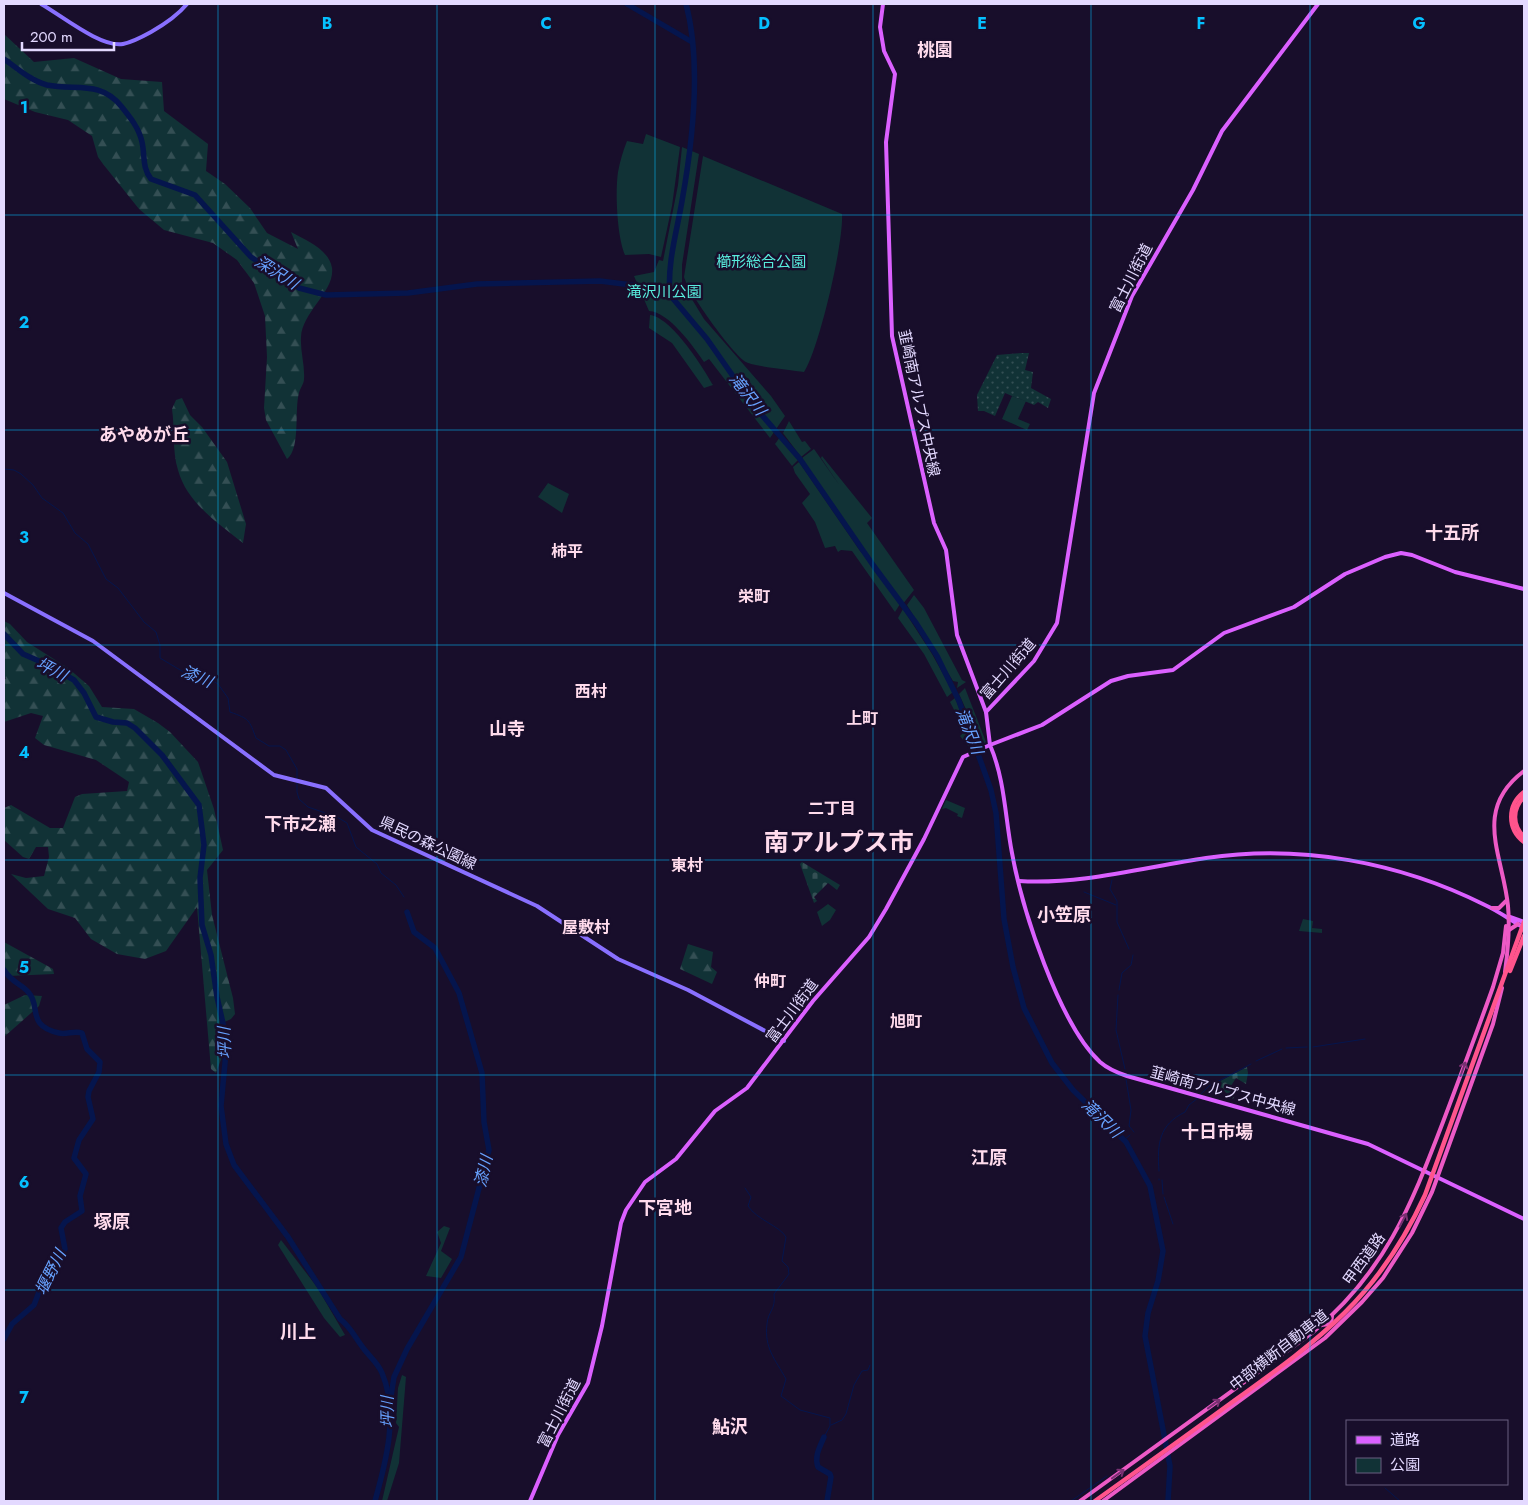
<svg xmlns="http://www.w3.org/2000/svg" width="1528" height="1505" font-family="Jost,'Noto Sans JP',sans-serif">
<defs>
<pattern id="grass-dots" width="8" height="8" patternUnits="userSpaceOnUse" patternTransform="scale(1.25)"><rect width="8" height="8" fill="#113236"/><path d="M2 2h.1M6 6h.1" fill="none" stroke="#344f54" stroke-width="1.8" stroke-linecap="round"/></pattern>
<pattern id="forest-firs" width="22" height="20" patternUnits="userSpaceOnUse" patternTransform="scale(1.25)"><rect width="22" height="20" fill="#113236"/><path d="M5 1l3.5 6h-7zM16 11l3.5 6h-7z" fill="#344f54"/></pattern>
<pattern id="cemetery-stones" width="16" height="16" patternUnits="userSpaceOnUse" patternTransform="scale(1.25)"><rect width="16" height="16" fill="#113236"/><path d="M2 7V4a2 2 0 0 1 4 0v3zM10 15v-3a2 2 0 0 1 4 0v3z" fill="#344f54"/></pattern>
</defs>
<rect width="100%" height="100%" fill="#180e2b"/>
<!-- grass -->
<polygon fill="url(#grass-dots)" points="1021,353 1029,353 1025,370 1033,372 1031,388 1051,399 1048,408 1038,402 1034,405 1005,393 995,416 984,411 978,411 977,395 997,355"/>
<!-- forest -->
<g fill="url(#forest-firs)">
<path d="M4 34 34 62 74 58 121 79 162 82 164 111 208 144 206 171 225 184 250 208 267 233 298 249 291 232C305 240 329 249 332 268 335 291 302 312 301 337 300 351 305 365 304 379 304 384 300 388 299 393 294 410 301 448 287 459L266 420 264 408 267 357 265 316 254 283 237 260 213 243 164 230 139 209 103 164 98 157 92 136 68 120 35 112 4 99Z"/>
<path d="M182 398 190 415 202 427 227 462 246 524 243 543C218 523 187 503 178 470 172 451 175 429 172 409L176 400Z"/>
<polygon points="4,621 10,624 27,642 68,668 89,686 102,707 134,709 158,723 170,732 198,762 214,809 223,850 207,870 212,915 233,998 235,1014 231,1019 216,1026 223,1054 216,1073 211,1069 197,907 166,951 145,959 117,954 91,939 75,918 48,909 11,874 26,878 44,876 49,857 48,847 36,847 29,859 23,857 4,840 4,808 11,805 50,828 63,828 75,797 82,794 127,791 129,782 96,760 44,745 35,738 43,716 31,713 4,722 4,681 6,678 4,677"/>
<polygon points="4,942 53,969 54,974 8,976 4,974"/>
<polygon points="688,944 713,952 711,967 717,972 712,984 680,969"/>
<polygon points="25,995 42,996 39,1006 4,1037 4,1005"/>
</g>
<!-- cemetery -->
<g fill="url(#cemetery-stones)">
<polygon points="802,862 840,885 837,890 828,883 814,897 817,901 814,903 800,864"/>
<polygon points="1247,1067 1248,1073 1246,1084 1236,1078 1229,1089 1236,1093 1233,1099 1224,1091 1211,1086"/>
</g>
<!-- park -->
<g fill="#113236">
<path d="M646 134 680 147 672 206 661 257 649 254 625 255C617 237 615 192 618 172 620 161 623 151 627 141L643 144Z"/>
<path d="M682 147 699 154 682 265V283L704 319 771 396 785 416 770 438 709 359 704 362C693 346 669 312 649 311L634 276 654 272 659 260 663 261 678 185Z"/>
<path d="M703 156 842 214C844 242 819 349 804 372 791 370 756 367 746 362 733 355 688 292 684 277Z"/>
<path d="M650 315C671 317 703 367 713 385L704 388 672 343 649 328Z"/>
<polygon points="1012,396 1026,401 1018,419 1030,424 1027,430 1002,419"/>
<polygon points="789,421 802,442 805,441 811,449 801,457 783,433"/>
<polygon points="780,437 798,460 792,466 775,444"/>
<polygon points="814,449 840,486 821,458 822,456 872,518 867,523 914,590 902,605 876,570 900,604 895,612 852,551 841,550 838,552 835,546 825,548 815,522 802,503 810,494 795,473 793,467 799,462 860,551 871,562 804,465 802,458"/>
<polygon points="548,483 569,494 562,513 538,497"/>
<polygon points="914,595 924,608 962,680 966,682 957,688 958,682 953,681 907,605"/>
<polygon points="903,609 932,654 953,692 947,697 924,654 898,618"/>
<path d="M965 688 986 742 980 745C973 727 967 711 959 694Z"/>
<polygon points="955,698 973,743 969,747 960,736 965,731 950,702"/>
<polygon points="946,800 965,808 962,818 957,816 958,814 946,808 942,809"/>
<polygon points="828,904 836,910 830,920 822,926 817,912"/>
<polygon points="1303,919 1313,921 1312,928 1322,929 1322,933 1299,931"/>
<polygon points="444,1226 450,1228 441,1251 452,1259 441,1278 426,1276 441,1243 437,1232"/>
<polygon points="281,1240 317,1287 345,1335 340,1337 324,1318 278,1245"/>
<polygon points="402,1375 406,1377 399,1463 387,1501 382,1501 399,1427 396,1423 398,1388"/>
</g>
<g fill="none" stroke-linecap="round" stroke-linejoin="round">
<!-- stream -->
<g stroke="#05154d" stroke-width="1">
<path d="M4 469 14 470 21 474 33 485 42 498 63 513 75 533 88 544 106 579 118 588 144 622 156 632 160 645V658L197 680 209 679 218 684 228 698 230 712C250 719 249 720 256 738L269 746H280L286 750 297 769V792L299 799 308 807 337 817 347 823 356 847 377 864 381 873 396 885 404 897"/>
<polyline points="1112,880 1110,889 1117,901 1117,922 1129,949"/>
<polyline points="1084,892 1116,905"/>
<polyline points="1119,990 1122,973 1131,965 1133,955"/>
<polyline points="1118,995 1116,1030 1125,1069"/>
<polyline points="1313,1047 1365,1039"/>
<polyline points="1286,1048 1307,1047"/>
<polyline points="1256,1061 1282,1049"/>
<polyline points="1126,1079 1131,1110 1129,1126 1134,1132"/>
<polyline points="1201,1094 1209,1086 1251,1064"/>
<polyline points="1124,1140 1130,1135"/>
<path d="M1159 1171C1157 1143 1159 1125 1185 1112L1189 1105 1198 1098"/>
<polyline points="1159,1180 1159,1179"/>
<polyline points="1162,1180 1163,1194"/>
<path d="M745 1188 751 1197 748 1206C757 1220 780 1226 786 1237L782 1261 788 1267 789 1274 774 1294C776 1310 768 1311 767 1324 764 1348 775 1359 786 1379L781 1396 800 1410 830 1418V1426L824 1437"/>
<polyline points="1164,1197 1173,1224"/>
<polyline points="831,1425 842,1420 846,1414 854,1385 862,1371 868,1370 870,1365"/>
<polyline points="1385,1488 1400,1501"/>
<polyline points="1071,1501 1107,1476"/>
</g>
<!-- river -->
<g stroke="#05154d" stroke-width="5.5">
<polyline points="627,4 692,42"/>
<path d="M4 59C17 68 31 81 47 85 75 91 100 80 121 106 130 117 139 128 142 142 145 155 142 168 151 179L195 195 251 257 299 288 326 295 408 293 477 284 600 281 648 287 670 295 707 339 754 406 800 459 873 565 916 623 937 656 959 701 991 790 996 813 1004 919 1013 967 1024 1008 1052 1063 1073 1090 1126 1142 1150 1186 1163 1251 1158 1281 1148 1313 1145 1336 1170 1466 1168 1501"/>
<path d="M670 295C667 263 677 231 682 201 693 140 702 64 686 4"/>
<path d="M4 634 23 654 46 664 74 680 84 693 96 717 113 722 127 723 135 728 162 755 199 805 204 845 200 878 202 925 211 955 217 997 227 1041 221 1106 226 1144 234 1165 288 1237 340 1319C351 1327 355 1338 364 1349 370 1357 378 1363 382 1373 399 1413 386 1462 375 1501"/>
<path d="M4 970C12 983 22 984 29 993 41 1006 26 1026 59 1033 67 1035 74 1030 82 1033L87 1049 100 1062 99 1072 89 1091 88 1097 93 1119 79 1140 74 1158 86 1174 80 1196 82 1211 65 1222 61 1228 65 1249 56 1259 48 1284 39 1292 34 1305 12 1324 4 1339"/>
<polyline points="391,1396 394,1377 407,1349 461,1257 489,1150 484,1122 482,1073 459,993 435,948 414,932 407,912"/>
<path d="M824 1437C820 1447 814 1456 818 1467L830 1474 831 1477 827 1501"/>
</g>
<!-- secondary -->
<g stroke="#8970ff" stroke-width="4">
<path d="M41 4C61 15 101 48 123 44 133 42 142 37 151 32 165 24 177 16 187 4"/>
<polyline points="4,593 93,641 274,775 326,788 372,830 537,906 618,959 688,990 784,1041"/>
</g>
<!-- primary -->
<g stroke="#db60ff" stroke-width="4">
<polyline points="883,4 880,27 884,51 895,74 886,142 892,336 934,523 946,550 957,635 986,712"/>
<path d="M1524 589 1455 572 1412 555 1401 553 1385 557 1345 574 1294 607 1224 633 1173 670 1128 676 1111 681 1042 725 990 745C1005 780 1005 817 1012 853 1022 909 1059 1024 1100 1062 1108 1069 1118 1073 1127 1076L1368 1144 1524 1219"/>
<path d="M1019 881C1081 885 1145 867 1206 858 1301 844 1399 862 1485 905 1498 911 1509 919 1521 926"/>
<polyline points="1510,917 1524,922"/>
<polyline points="530,1501 558,1435 588,1383 602,1326 621,1223 626,1210 645,1182 676,1159 715,1111 747,1088 813,1001 869,937 886,909 924,839 963,757 990,745 986,712 1034,661 1057,623 1094,393 1132,296 1193,190 1222,131 1318,4"/>
</g>
<!-- trunk -->
<g stroke="#ed5ac6" stroke-width="4">
<polyline points="1492,908 1499,908 1506,901"/>
<polyline points="1509,930 1518,924"/>
<path d="M1505 972C1508 950 1510 928 1508 906 1503 855 1472 810 1524 771"/>
<polyline points="1321,1325 1331,1324 1332,1316"/>
<path d="M1080 1501 1312 1333C1385 1272 1410 1208 1443 1122 1460 1077 1477 1032 1493 987L1503 953 1506 926"/>
<polyline points="1103,1501 1325,1338 1362,1302 1383,1278 1412,1233 1432,1192 1493,1024 1502,988"/>
</g>
<!-- motorway -->
<g stroke="#ff548c" stroke-width="4.5">
<path d="M1524 792C1507 805 1507 829 1524 842"/>
<path d="M1524 797C1512 809 1512 825 1524 837"/>
<polyline points="1510,971 1524,936"/>
<path d="M1095 1501C1141 1468 1186 1436 1231 1403 1320 1339 1378 1298 1425 1195L1524 922"/>
</g>
</g>
<!-- one-way arrows -->
<defs><path id="oneway-shaft" d="M-6 0H5M1.5-3L5.5 0L1.5 3" fill="none" stroke-width="1.6" stroke-linecap="round" stroke-linejoin="round" transform="scale(1.25)"/></defs>
<g stroke="#783071">
<use href="#oneway-shaft" transform="translate(1463 1069) rotate(-70)"/>
<use href="#oneway-shaft" transform="translate(1403 1220) rotate(-63)"/>
<use href="#oneway-shaft" transform="translate(1214 1404) rotate(-36)"/>
<use href="#oneway-shaft" transform="translate(1118 1474) rotate(-36)"/>
</g>
<!-- grid -->
<path fill="none" stroke="#05c0ff" stroke-width="1" stroke-opacity="0.55" d="M218 4V1501M437 4V1501M655 4V1501M873 4V1501M1091 4V1501M1310 4V1501M4 215H1524M4 430H1524M4 645H1524M4 860H1524M4 1075H1524M4 1290H1524"/>
<g text-anchor="middle" stroke-width="5" stroke-linejoin="round" paint-order="stroke">
<!-- park labels -->
<g font-size="15" fill="#58ecdd" stroke="#180e2b">
<text x="761" y="267">櫛形総合公園</text>
<text x="664" y="297">滝沢川公園</text>
</g>
<!-- street labels -->
<g font-size="15" fill="#e3d9ff" stroke="#180e2b">
<text transform="translate(1131 278) rotate(-63)" y="5">富士川街道</text>
<text transform="translate(919 403) rotate(78)" y="5">韮崎南アルプス中央線</text>
<text transform="translate(1008 669) rotate(-49)" y="5">富士川街道</text>
<text transform="translate(428 843) rotate(25)" y="5">県民の森公園線</text>
<text transform="translate(792 1011) rotate(-53)" y="5">富士川街道</text>
<text transform="translate(1223 1091) rotate(15)" y="5">韮崎南アルプス中央線</text>
<text transform="translate(1364 1259) rotate(-54)" y="5">甲西道路</text>
<text transform="translate(1279 1350) rotate(-38)" y="5">中部横断自動車道</text>
<text transform="translate(559 1413) rotate(-63)" y="5">富士川街道</text>
</g>
<!-- water labels -->
<g font-size="16" font-style="italic" fill="#67a2ff" stroke="#180e2b">
<text transform="translate(277 272) rotate(32)" y="6">深沢川</text>
<text transform="translate(748 394) rotate(52)" y="6">滝沢川</text>
<text transform="translate(52 669) rotate(27)" y="6">坪川</text>
<text transform="translate(197 676) rotate(23)" y="6">漆川</text>
<text transform="translate(970 731) rotate(69)" y="6">滝沢川</text>
<text transform="translate(224 1043) rotate(-92)" y="6">坪川</text>
<text transform="translate(1102 1118) rotate(44)" y="6">滝沢川</text>
<text transform="translate(483 1171) rotate(-77)" y="6">漆川</text>
<text transform="translate(50 1272) rotate(-64)" y="6">堰野川</text>
<text transform="translate(387 1412) rotate(-91)" y="6">坪川</text>
</g>
<!-- neighbourhood labels -->
<g font-size="16" font-weight="bold" fill="#ffdbec" stroke="#180e2b">
<text x="567" y="557">柿平</text>
<text x="754" y="602">栄町</text>
<text x="591" y="697">西村</text>
<text x="862" y="724">上町</text>
<text x="832" y="814">二丁目</text>
<text x="687" y="871">東村</text>
<text x="586" y="933">屋敷村</text>
<text x="770" y="987">仲町</text>
<text x="906" y="1027">旭町</text>
</g>
<!-- quarter labels -->
<g font-size="18" font-weight="bold" fill="#ffdbec" stroke="#180e2b">
<text x="935" y="56">桃園</text>
<text x="144" y="441">あやめが丘</text>
<text x="1452" y="539">十五所</text>
<text x="507" y="735">山寺</text>
<text x="300" y="830">下市之瀬</text>
<text x="1064" y="921">小笠原</text>
<text x="1217" y="1138">十日市場</text>
<text x="989" y="1164">江原</text>
<text x="665" y="1214">下宮地</text>
<text x="112" y="1228">塚原</text>
<text x="298" y="1338">川上</text>
<text x="730" y="1433">鮎沢</text>
</g>
<!-- town labels -->
<g font-size="25" font-weight="bold" fill="#ffdbec" stroke="#180e2b">
<text x="839" y="851">南アルプス市</text>
</g>
</g>
<g font-size="16" text-anchor="middle" font-weight="bold" fill="#05c0ff" stroke="#180e2b" stroke-width="5" stroke-linejoin="round" paint-order="stroke">
<text x="327" y="29">B</text>
<text x="546" y="29">C</text>
<text x="764" y="29">D</text>
<text x="982" y="29">E</text>
<text x="1201" y="29">F</text>
<text x="1419" y="29">G</text>
<text x="24" y="113">1</text>
<text x="24" y="328">2</text>
<text x="24" y="543">3</text>
<text x="24" y="758">4</text>
<text x="24" y="973">5</text>
<text x="24" y="1188">6</text>
<text x="24" y="1403">7</text>
</g>
<!-- border -->
<rect width="1528" height="1505" fill="none" stroke="#e3d9ff" stroke-width="10"/>
<!-- legend -->
<rect x="1346" y="1420" width="162" height="65" fill="#180e2b" stroke="#695f80"/>
<rect x="1356" y="1436" width="25" height="8" fill="#db60ff" stroke="#695f80"/>
<text x="1390" y="1445" font-size="15" fill="#e3d9ff">道路</text>
<rect x="1356" y="1458" width="25" height="15" fill="#113236" stroke="#695f80"/>
<text x="1390" y="1470" font-size="15" fill="#e3d9ff">公園</text>
<!-- scale -->
<path d="M22 42v8h92v-8" fill="none" stroke="#e3d9ff" stroke-width="2.5"/>
<text x="30" y="42" font-size="15" fill="#e3d9ff" stroke="#180e2b" stroke-width="4" paint-order="stroke">200 m</text>
</svg>
